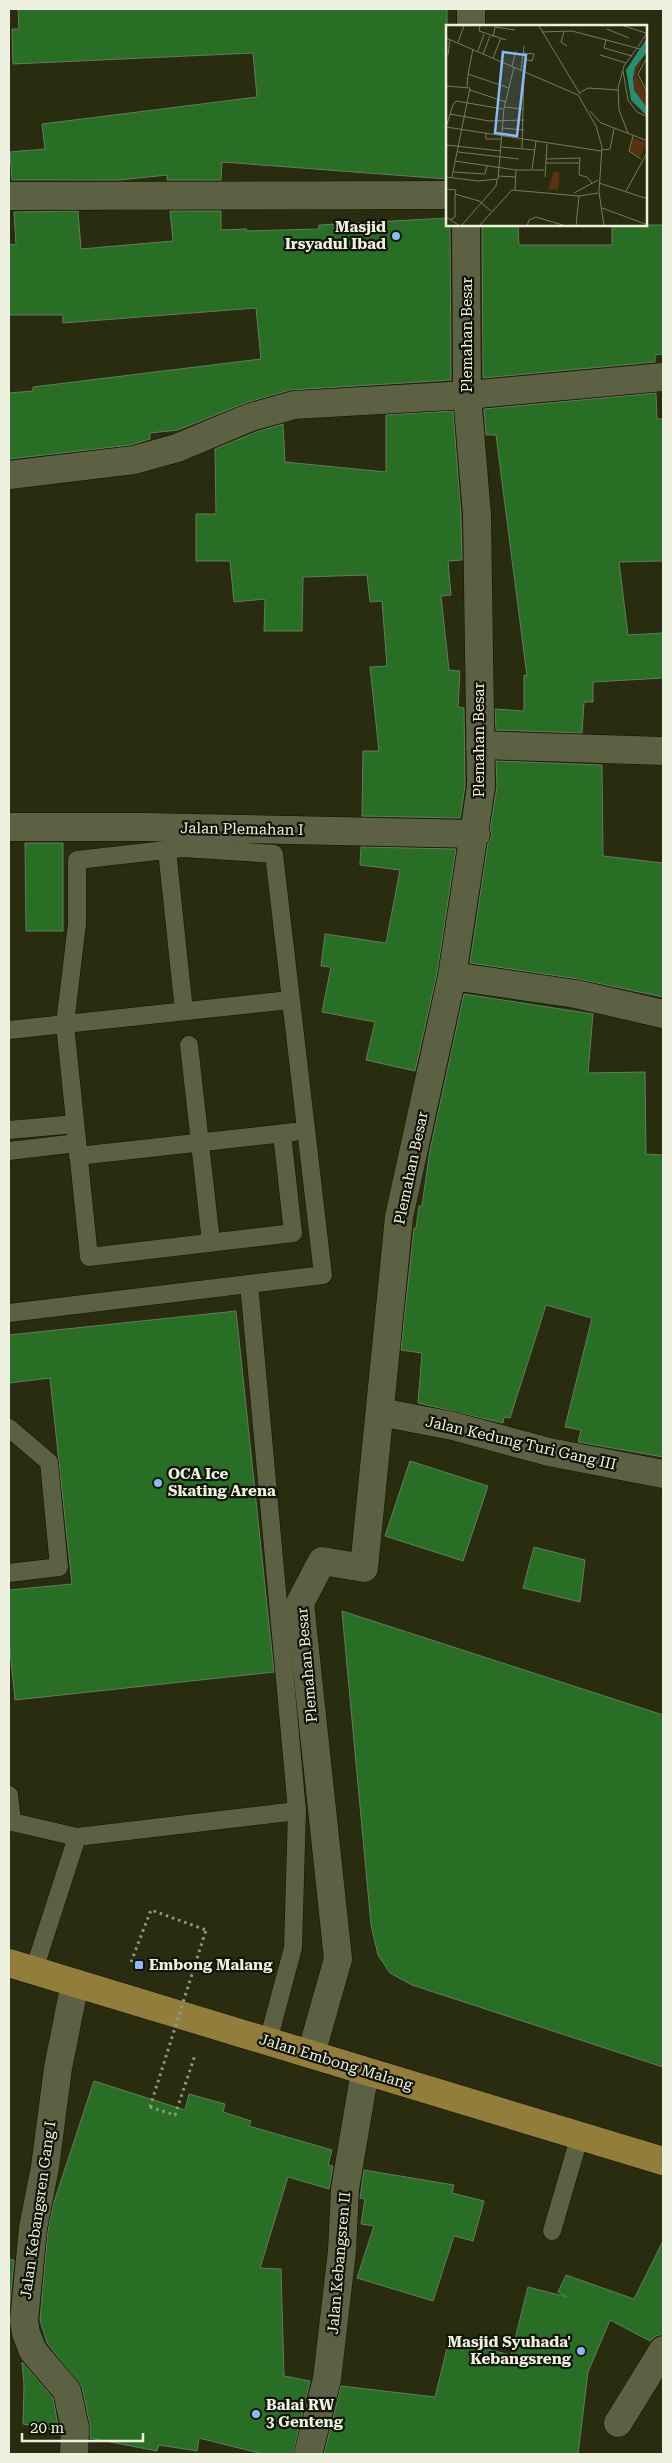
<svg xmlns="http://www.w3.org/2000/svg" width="672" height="2463" font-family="'Roboto Serif',serif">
<rect width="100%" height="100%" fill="#2a2c0f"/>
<!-- building -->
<g fill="#286e25" stroke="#647b62">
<polygon points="18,9 447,9 447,179 222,162 221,180 167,180 167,175 120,180 12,180 10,152 45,149 42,124 257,97 253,53 13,64 12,29 19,29"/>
<polygon points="78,211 81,249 173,241 170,211 221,211 221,230 247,229 246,231 319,229 319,225 447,218 447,225 450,225 451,380 290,390 245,403 178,430 150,433 150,439 131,445 9,459 9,393 33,391 33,387 261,359 256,308 63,323 63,315 9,315 9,244 16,245 14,212"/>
<polygon points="482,225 518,225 519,245 612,245 612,225 663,225 663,354 655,355 655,362 483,378"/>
<polygon points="656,393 657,419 663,419 663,561 619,562 628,635 663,633 663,678 593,682 593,702 584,702 582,733 496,730 495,709 524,711 524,675 527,676 496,435 486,435 484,409"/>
<polygon points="453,411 461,516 462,560 448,561 451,595 441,596 449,670 460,671 458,707 464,708 465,786 460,818 362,816 363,751 379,751 370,667 387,666 382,601 370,602 367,575 303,577 302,631 264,631 265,599 234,602 230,561 196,561 196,514 216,514 215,449 256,432 283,424 285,462 386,472 386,415"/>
<polygon points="496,761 602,765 603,856 663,863 663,997 578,979 470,963 488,843 492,835 490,829 497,787"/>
<polygon points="25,843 63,843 63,931 26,931"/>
<polygon points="361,847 456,849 437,973 415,1071 366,1060 375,1022 322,1012 331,967 321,966 325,934 386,943 400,870 360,865"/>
<polygon points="464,994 593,1014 588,1073 645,1072 646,1154 663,1155 663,1457 578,1442 581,1430 565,1427 592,1318 546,1305 510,1418 504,1417 503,1423 418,1403 422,1353 401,1350 414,1228 416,1228 419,1206 422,1206 430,1150"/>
<polygon points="236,1311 274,1672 15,1700 9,1640 9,1590 72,1584 50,1378 9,1383 9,1335"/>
<polygon points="410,1461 488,1486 463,1561 385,1536"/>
<polygon points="534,1547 585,1560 580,1602 523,1588"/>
<polygon points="342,1611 663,1715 663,2067 412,1985 390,1973 378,1955 371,1925"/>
<polygon points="94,2081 185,2110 189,2094 225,2104 223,2112 251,2121 249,2126 332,2150 328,2165 333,2166 329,2189 288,2177 260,2268 281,2269 284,2376 310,2381 293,2454 263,2454 199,2438 197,2451 159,2445 157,2451 90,2438 90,2425 82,2387 47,2343 40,2320 48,2230 54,2202"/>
<polygon points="364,2170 454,2185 452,2193 484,2201 473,2241 454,2236 433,2301 357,2278 374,2226 361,2224 365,2199 360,2198"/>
<polygon points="663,2241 663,2334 656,2336 650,2341 610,2320 588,2372 578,2454 324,2454 341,2386 435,2397 449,2340 511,2355 528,2287 567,2297 558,2292 566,2275 634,2299"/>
<polygon points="9,2259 14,2260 9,2313"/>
<polygon points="22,2362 53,2398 59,2431 23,2424 24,2385"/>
</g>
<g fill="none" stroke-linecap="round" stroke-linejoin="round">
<!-- lane casing -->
<g stroke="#121400" stroke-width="19">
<g id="lane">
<polyline points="167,850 184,1011"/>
<polyline points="9,1030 290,1000"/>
<polyline points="189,1045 211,1242"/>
<polyline points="9,1130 75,1124"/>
<polyline points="9,1151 77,1143"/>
<polyline points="78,1156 294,1132"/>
<polyline points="249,1284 297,1811"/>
<polyline points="9,1313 323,1275 274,854 183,848 77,860 77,924 65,1024 89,1257 293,1233 282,1134"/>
<polyline points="9,1428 49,1462 59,1567 9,1573"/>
<polyline points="9,1795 12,1822 77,1837"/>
<polyline points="34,1970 77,1837 297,1811 293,1948 268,2041"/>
<polyline points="552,2231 580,2135"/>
</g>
</g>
<!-- street casing -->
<g stroke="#121400" stroke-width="29">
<g id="street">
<polyline points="471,9 471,26"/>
<polyline points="9,196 447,195"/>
<polyline points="9,475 134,460 177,448 251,417 294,405 467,395 663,377"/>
<polyline points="480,745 663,751"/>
<polyline points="9,827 145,827 476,834"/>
<polyline points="452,976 576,994 663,1014"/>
<polyline points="380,1412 453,1426 549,1452 663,1474"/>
<polyline points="311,2054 338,1959 300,1603 322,1561 364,1568 399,1217 452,976 481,787 477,515 467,395 466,225"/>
<polyline points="618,2423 663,2350"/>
<polyline points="74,2454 75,2428 67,2391 33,2351 26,2333 24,2321 33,2228 45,2167 58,2068 75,1983"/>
<polyline points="308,2454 327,2379 342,2251 345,2189 365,2071"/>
</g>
</g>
<!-- primary casing -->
<g stroke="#121400" stroke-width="29">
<polyline id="primary" points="9,1963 663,2161"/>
</g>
<!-- path -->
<g stroke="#959881" stroke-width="3" stroke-dasharray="2.5 4" stroke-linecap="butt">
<polyline points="131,1962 151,1910 206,1930"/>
<polyline points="150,2107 175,2115 195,2055"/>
</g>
<!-- lane -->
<use href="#lane" stroke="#5d6143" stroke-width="18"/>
<!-- street -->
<use href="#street" stroke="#5d6143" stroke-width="28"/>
<!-- primary -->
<use href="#primary" stroke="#937d3b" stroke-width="28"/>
<!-- path-bridge -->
<polyline stroke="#959881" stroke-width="3" stroke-dasharray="2.5 4" stroke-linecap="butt" points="150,2107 206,1930"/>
</g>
<!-- markers -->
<g fill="#8abafc" stroke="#121408" stroke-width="2">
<circle cx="396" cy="236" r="5"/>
<circle cx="158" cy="1483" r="5"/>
<rect x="134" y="1960" width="10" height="10" rx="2.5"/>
<circle cx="581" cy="2351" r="5"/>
<circle cx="256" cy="2414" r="5"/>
</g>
<g text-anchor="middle" stroke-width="4.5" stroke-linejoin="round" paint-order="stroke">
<!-- poi labels -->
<g font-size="15" font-weight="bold" fill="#eef1e0" stroke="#121408" text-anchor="start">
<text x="386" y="232" text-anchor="end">Masjid<tspan x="386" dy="17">Irsyadul Ibad</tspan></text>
<text x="168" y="1479">OCA Ice<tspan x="168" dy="17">Skating Arena</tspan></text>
<text x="149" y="1970">Embong Malang</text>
<text x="571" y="2347" text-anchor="end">Masjid Syuhada'<tspan x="571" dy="17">Kebangsreng</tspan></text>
<text x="266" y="2410">Balai RW<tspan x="266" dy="17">3 Genteng</tspan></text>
</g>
<!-- street labels -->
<g font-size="15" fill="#eef1e0" stroke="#121408">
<text transform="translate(467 335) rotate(-90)" y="5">Plemahan Besar</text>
<text transform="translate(479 740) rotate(-90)" y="5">Plemahan Besar</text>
<text transform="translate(242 829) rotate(1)" y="5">Jalan Plemahan I</text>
<text transform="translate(411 1168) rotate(-78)" y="5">Plemahan Besar</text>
<text transform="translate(521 1443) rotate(13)" y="5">Jalan Kedung Turi Gang III</text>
<text transform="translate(307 1665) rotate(-95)" y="5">Plemahan Besar</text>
<text transform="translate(336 2062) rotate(17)" y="5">Jalan Embong Malang</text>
<text transform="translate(38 2210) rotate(-82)" y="5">Jalan Kebangsren Gang I</text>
<text transform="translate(339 2263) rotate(-85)" y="5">Jalan Kebangsren II</text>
</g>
</g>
<!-- overview -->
<g transform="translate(446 25)">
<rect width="201" height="201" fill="#2a2c0f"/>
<path d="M198 31 190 49 201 71V83L191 73 187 60 189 42ZM187 113 201 118 194 132 184 126ZM108 146 114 148 112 165 102 164Z" fill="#5b3210"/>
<path d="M201 13V27L189 42 187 53 188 65 201 83V91L185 75 180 45Z" fill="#258f73"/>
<path fill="none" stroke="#258f73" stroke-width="2.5" d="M196 27 188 37 184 54 189 75 202 86"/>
<path fill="none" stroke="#787b63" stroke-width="1" d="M34 1 33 6 60 15M93 1 134 69M178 1 200 8M161 4 183 13M96 7 126 6 202 26M118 7 115 17 121 21M47 12 49 2 69 5M0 13 132 70 150 101 156 122 153 167 158 201M160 14 158 23 186 31M12 17 18 1M192 22 202 6M32 26 38 9M77 28 88 29 86 36 78 34M37 29 44 11M2 30 4 14M154 30 180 38M202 31 192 49 202 70M47 33 55 13M66 41 70 26M75 45 78 21M177 46 182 75 191 87 202 92M22 49 27 24M0 61 24 63 6 152M21 62 22 49 63 63M24 65 60 77M133 68 142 63 172 65M7 80 0 102 155 126M7 80 10 76 57 84M58 82 78 84M144 86 155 98 202 116M4 89 43 96 78 95M56 103 78 105M40 108V114H55M182 108 173 85 172 63 178 41 191 23M187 111 183 126 195 134M0 120 55 126M55 122 89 125M76 123 78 46M156 125 164 124 168 104M12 127 73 134M100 134 134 133 133 150 141 152 146 158M9 136 70 145H98M100 138H133M86 144 90 116M7 147 39 149 41 141M52 151 70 152M0 152 32 156 52 154 58 83 68 42M99 152 101 119M153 158 202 174M0 164 10 165 9 169 33 176 45 186M69 165 70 145M180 166 202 126M128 168 152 155M133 171 152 168M156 183 202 200M0 192 14 201M4 195 9 192V169M15 201 50 161 51 155M33 201 66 165 133 171M81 201 83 195 90 192 120 201M130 201 133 171"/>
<path fill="#8abafc" fill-opacity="0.15" stroke="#8abafc" stroke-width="2.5" d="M57 27 80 30 71 111 49 108Z"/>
<rect width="201" height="201" fill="none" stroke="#eef1e0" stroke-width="2.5"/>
</g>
<!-- border -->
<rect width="672" height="2463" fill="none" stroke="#eef1e0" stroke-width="20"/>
<!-- scale -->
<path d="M22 2433v8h121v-8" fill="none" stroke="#eef1e0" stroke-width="2.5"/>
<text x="30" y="2433" font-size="15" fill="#eef1e0" stroke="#121408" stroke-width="4" paint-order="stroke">20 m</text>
</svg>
